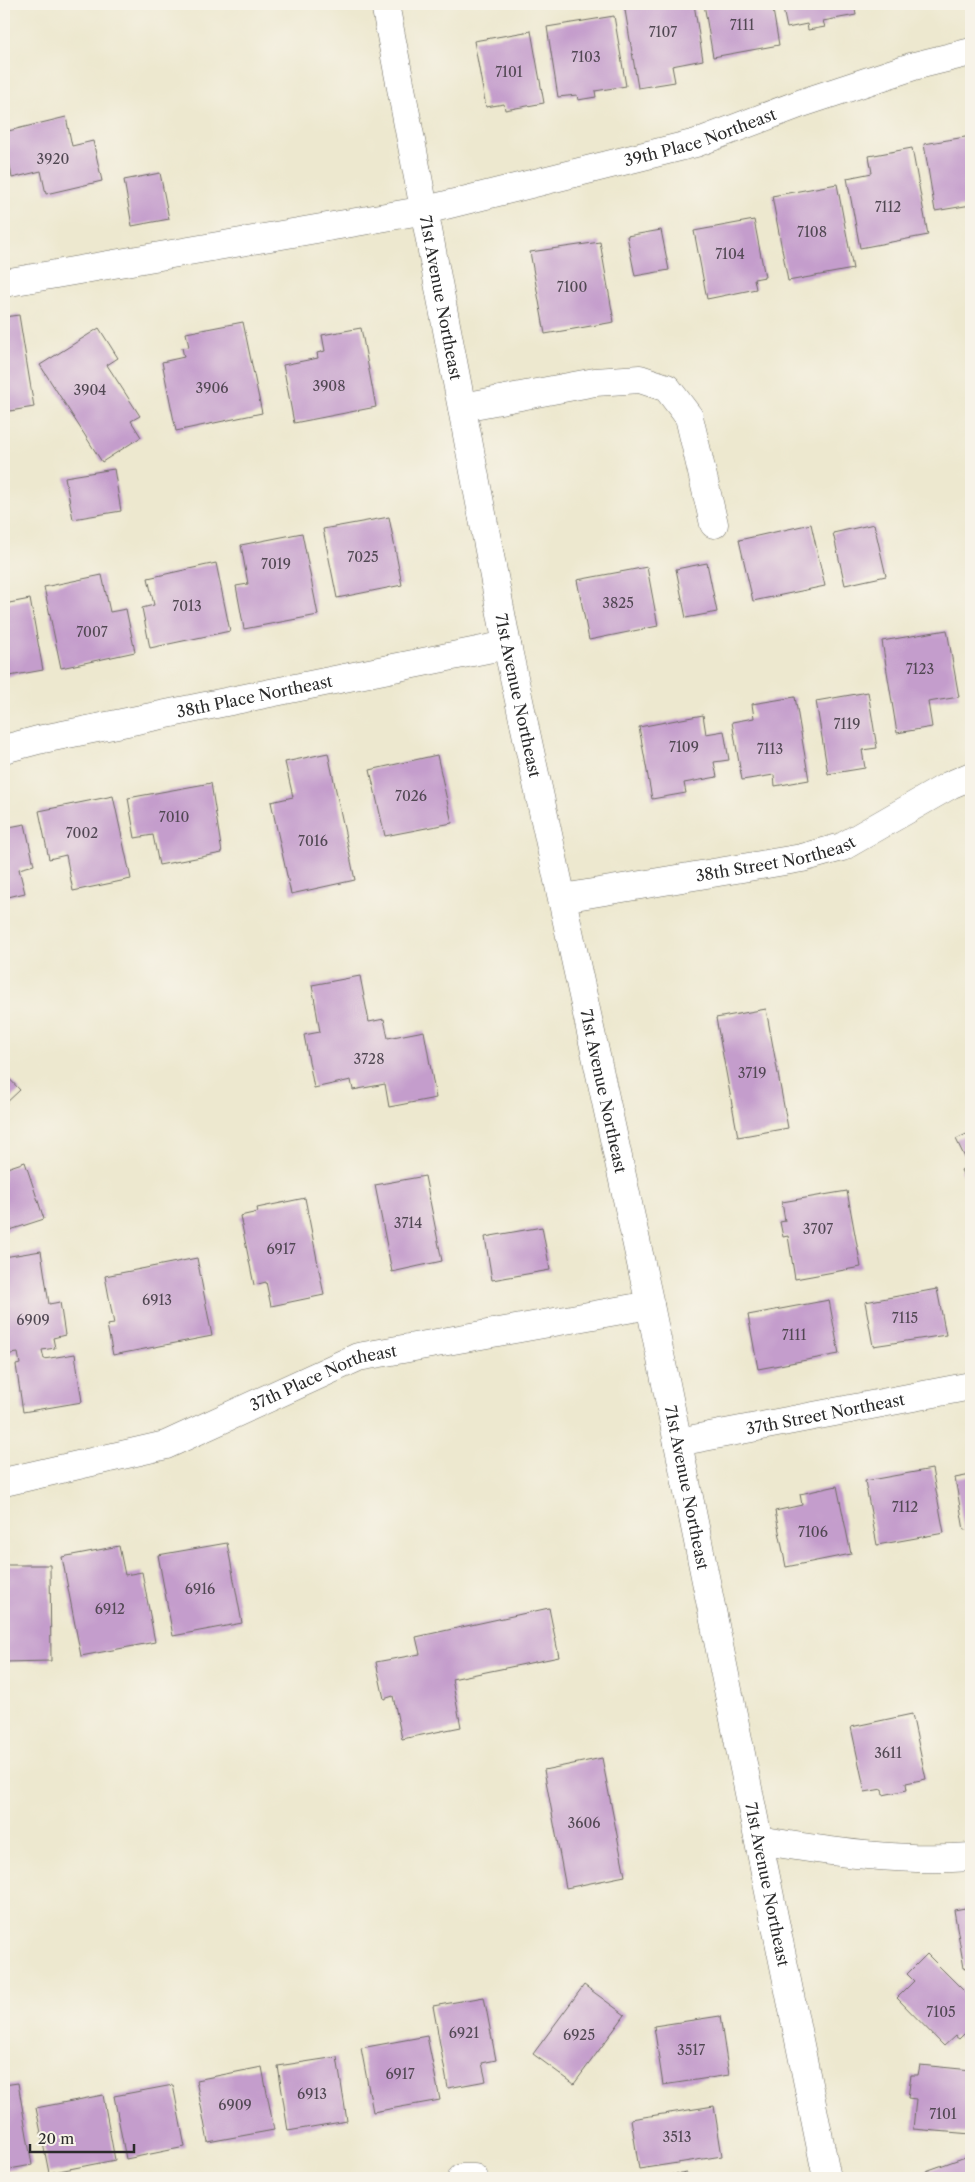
<svg xmlns="http://www.w3.org/2000/svg" width="975" height="2182" font-family="'Libre Caslon Text',serif">
<rect width="100%" height="100%" fill="#f7f3e8"/>
<filter id="ink" filterUnits="userSpaceOnUse"><feTurbulence type="fractalNoise" baseFrequency=".02" numOctaves="2"/><feDisplacementMap in="SourceGraphic" scale="10" xChannelSelector="R" yChannelSelector="G"/><feConvolveMatrix kernelMatrix="1 2 1 2 8 2 1 2 1" color-interpolation-filters="sRGB"/></filter>
<filter id="wash" filterUnits="userSpaceOnUse"><feTurbulence type="fractalNoise" baseFrequency=".0096" numOctaves="4" result="noise"/><feDisplacementMap in="SourceGraphic" scale="20" xChannelSelector="R" yChannelSelector="G"/><feGaussianBlur stdDeviation="1.12" result="paint"/><feColorMatrix in="noise" values="0 0 0 0 0 0 0 0 0 0 0 0 0 0 0 0 0 1.4 0 .05"/><feComposite in="paint" operator="in"/></filter>
<g filter="url(#wash)">
<rect width="100%" height="100%" fill="#ede8cf"/>
<g id="blocks">
<!-- building -->
<g fill="#c49dcc">
<polygon points="624,4 694,4 703,60 672,66 675,82 638,88"/>
<polygon points="704,4 772,4 779,45 713,57"/>
<polygon points="782,4 854,4 856,15 823,21 825,27 808,30 807,24 787,28"/>
<polygon points="614,16 626,86 595,91 596,97 578,100 577,95 558,97 547,27"/>
<polygon points="531,31 544,103 505,110 504,104 486,107 474,41"/>
<polygon points="66,117 72,146 93,141 102,181 46,194 41,171 12,178 4,132"/>
<polygon points="971,136 971,205 935,211 924,144"/>
<polygon points="912,148 928,235 860,248 847,178 872,173 869,156"/>
<polygon points="160,173 169,219 132,226 124,180"/>
<polygon points="837,184 853,269 788,281 772,196"/>
<polygon points="754,220 765,277 754,279 756,289 707,299 694,231"/>
<polygon points="661,230 669,270 635,276 627,236"/>
<polygon points="600,242 614,322 545,334 530,252"/>
<polygon points="19,315 34,407 4,412 4,317"/>
<polygon points="243,322 262,413 176,431 162,362 184,357 182,348 189,347 186,333"/>
<polygon points="99,328 118,358 107,365 140,416 131,421 141,437 102,462 40,365"/>
<polygon points="361,328 376,407 294,423 283,365 318,358 317,353 325,351 322,335"/>
<polygon points="114,469 121,511 73,519 65,477"/>
<polygon points="389,517 402,585 337,598 323,529"/>
<polygon points="811,524 825,586 753,601 739,540"/>
<polygon points="874,524 886,576 845,585 833,533"/>
<polygon points="302,533 318,615 244,629 236,586 248,584 241,545"/>
<polygon points="216,563 230,631 150,648 142,608 154,605 148,578"/>
<polygon points="707,563 717,612 686,618 676,569"/>
<polygon points="647,567 658,626 589,640 577,580"/>
<polygon points="102,575 110,612 126,609 135,652 61,668 44,587"/>
<polygon points="30,599 43,670 4,677 4,604"/>
<polygon points="947,630 959,697 928,702 932,727 897,733 882,641"/>
<polygon points="868,692 877,748 862,750 865,768 828,774 816,701"/>
<polygon points="795,697 809,780 775,786 774,775 742,780 732,722 754,718 752,704"/>
<polygon points="703,715 706,734 724,731 729,760 714,762 717,777 684,783 686,793 652,799 639,727"/>
<polygon points="328,753 355,880 291,894 271,802 293,797 285,762"/>
<polygon points="437,755 452,823 385,836 370,770"/>
<polygon points="211,783 222,853 159,865 153,835 135,838 128,798"/>
<polygon points="113,796 131,879 73,891 66,855 49,859 39,811"/>
<polygon points="25,824 34,865 19,869 25,893 4,898 4,828"/>
<polygon points="360,976 369,1022 384,1019 388,1038 424,1031 436,1098 389,1107 385,1084 353,1090 351,1080 314,1088 304,1035 320,1032 312,985"/>
<polygon points="766,1009 788,1128 738,1137 716,1018"/>
<polygon points="4,1073 20,1090 4,1105"/>
<polygon points="971,1132 971,1191 961,1170 969,1166 956,1139"/>
<polygon points="25,1162 44,1219 4,1232 4,1169"/>
<polygon points="425,1176 442,1261 392,1272 375,1185"/>
<polygon points="847,1191 861,1267 795,1279 788,1236 783,1237 780,1222 785,1221 782,1202"/>
<polygon points="305,1198 324,1295 271,1306 266,1282 254,1285 240,1216 258,1212 257,1208"/>
<polygon points="542,1227 550,1270 492,1280 485,1237"/>
<polygon points="41,1251 49,1304 60,1302 65,1335 53,1338 55,1348 42,1350 44,1359 75,1354 82,1402 23,1412 16,1365 20,1364 18,1353 4,1355 4,1257"/>
<polygon points="197,1258 212,1336 113,1355 107,1325 114,1324 105,1276"/>
<polygon points="937,1289 946,1335 873,1346 865,1302"/>
<polygon points="829,1300 839,1354 758,1369 748,1315"/>
<polygon points="932,1469 944,1533 877,1545 865,1481"/>
<polygon points="971,1475 971,1529 964,1530 955,1478"/>
<polygon points="837,1486 851,1554 786,1567 775,1511 802,1505 800,1494"/>
<polygon points="227,1543 242,1623 173,1636 158,1555"/>
<polygon points="119,1546 125,1575 142,1572 155,1642 81,1656 62,1557"/>
<polygon points="4,1565 50,1565 51,1661 4,1662"/>
<polygon points="549,1608 559,1657 452,1679 461,1727 402,1739 393,1696 384,1699 376,1662 420,1654 416,1637"/>
<polygon points="912,1714 926,1779 906,1783 907,1790 883,1795 882,1789 865,1792 851,1727"/>
<polygon points="602,1758 625,1876 566,1888 544,1770"/>
<polygon points="971,1907 971,1966 964,1968 954,1910"/>
<polygon points="927,1954 971,1998 971,2027 959,2039 955,2036 944,2046 897,1998 914,1981 907,1974"/>
<polygon points="584,1985 625,2015 574,2084 533,2054"/>
<polygon points="484,1997 496,2060 482,2063 486,2081 448,2088 433,2006"/>
<polygon points="720,2016 729,2075 663,2085 654,2026"/>
<polygon points="427,2036 440,2100 373,2112 361,2048"/>
<polygon points="337,2057 347,2121 288,2131 278,2066"/>
<polygon points="920,2065 971,2070 971,2134 913,2129 916,2099 908,2098 911,2075 918,2075"/>
<polygon points="262,2067 274,2130 208,2142 196,2080"/>
<polygon points="18,2083 32,2165 4,2170 4,2085"/>
<polygon points="173,2085 185,2147 126,2159 114,2096"/>
<polygon points="103,2095 115,2160 49,2173 36,2108"/>
<polygon points="714,2106 722,2156 639,2169 631,2119"/>
<polygon points="971,2155 971,2178 929,2178 926,2171"/>
<polygon points="687,2173 688,2178 662,2178 661,2177"/>
</g>
</g>
</g>
<g filter="url(#ink)">
<use href="#blocks" fill-opacity="0" stroke="#6f6d64" stroke-width="1"/>
<g fill="none" stroke-linecap="round" stroke-linejoin="round">
<!-- minor casing -->
<g stroke="#6f6d64" stroke-width="29">
<g id="minor">
<path id="s1" d="M385 4 507 645 650 1305 827 2178"/>
<path id="s2" d="M4 283 426 210 696 143 802 103 914 66 971 52"/>
<polyline points="463,407 595,382 640,379 667,388 689,417 714,524"/>
<path id="s3" d="M4 749 38 740 507 645"/>
<path id="s4" d="M563 898 802 858 842 847 950 785 971 776"/>
<path id="s5" d="M678 1442 971 1386"/>
<path id="s6" d="M4 1482 166 1445 358 1357 650 1305"/>
<path d="M759 1840C829 1852 900 1862 971 1857"/>
<polyline points="462,2178 474,2178"/>
</g>
</g>
<!-- minor -->
<use href="#minor" stroke="#fff" stroke-width="28"/>
</g>
</g>
<g text-anchor="middle" stroke-width="4" stroke-linejoin="round" paint-order="stroke">
<!-- number labels -->
<g font-size="14" fill="#514853">
<text x="742" y="30">7111</text>
<text x="663" y="37">7107</text>
<text x="586" y="62">7103</text>
<text x="509" y="77">7101</text>
<text x="53" y="164">3920</text>
<text x="888" y="212">7112</text>
<text x="812" y="237">7108</text>
<text x="730" y="259">7104</text>
<text x="572" y="292">7100</text>
<text x="329" y="391">3908</text>
<text x="212" y="393">3906</text>
<text x="90" y="395">3904</text>
<text x="363" y="562">7025</text>
<text x="276" y="569">7019</text>
<text x="618" y="608">3825</text>
<text x="187" y="611">7013</text>
<text x="92" y="637">7007</text>
<text x="920" y="674">7123</text>
<text x="847" y="729">7119</text>
<text x="684" y="752">7109</text>
<text x="770" y="754">7113</text>
<text x="411" y="801">7026</text>
<text x="174" y="822">7010</text>
<text x="82" y="838">7002</text>
<text x="313" y="846">7016</text>
<text x="369" y="1064">3728</text>
<text x="752" y="1078">3719</text>
<text x="408" y="1228">3714</text>
<text x="818" y="1234">3707</text>
<text x="281" y="1254">6917</text>
<text x="157" y="1305">6913</text>
<text x="905" y="1323">7115</text>
<text x="33" y="1325">6909</text>
<text x="794" y="1340">7111</text>
<text x="905" y="1512">7112</text>
<text x="813" y="1537">7106</text>
<text x="200" y="1594">6916</text>
<text x="110" y="1614">6912</text>
<text x="888" y="1758">3611</text>
<text x="584" y="1828">3606</text>
<text x="941" y="2017">7105</text>
<text x="464" y="2038">6921</text>
<text x="579" y="2040">6925</text>
<text x="691" y="2055">3517</text>
<text x="400" y="2079">6917</text>
<text x="312" y="2099">6913</text>
<text x="235" y="2110">6909</text>
<text x="943" y="2119">7101</text>
<text x="677" y="2142">3513</text>
</g>
<!-- street labels -->
<g font-size="16" fill="#2b2b2b" stroke="#f7f3e8">
<text dy="6" stroke="none"><textPath href="#s2" startOffset="712">39th Place Northeast</textPath></text>
<text dy="6" stroke="none"><textPath href="#s1" startOffset="299">71st Avenue Northeast</textPath></text>
<text dy="6" stroke="none"><textPath href="#s1" startOffset="704">71st Avenue Northeast</textPath></text>
<text dy="6" stroke="none"><textPath href="#s3" startOffset="256">38th Place Northeast</textPath></text>
<text dy="6" stroke="none"><textPath href="#s4" startOffset="216">38th Street Northeast</textPath></text>
<text dy="6" stroke="none"><textPath href="#s1" startOffset="1109">71st Avenue Northeast</textPath></text>
<text dy="6" stroke="none"><textPath href="#s6" startOffset="338">37th Place Northeast</textPath></text>
<text dy="6" stroke="none"><textPath href="#s5" startOffset="150">37th Street Northeast</textPath></text>
<text dy="6" stroke="none"><textPath href="#s1" startOffset="1514">71st Avenue Northeast</textPath></text>
<text dy="6" stroke="none"><textPath href="#s1" startOffset="1919">71st Avenue Northeast</textPath></text>
</g>
</g>
<!-- margin -->
<rect width="975" height="2182" fill="none" stroke="#f7f3e8" stroke-width="20"/>
<!-- scale -->
<path d="M30 2144v8h104v-8" fill="none" stroke="#2b2b2b" stroke-width="2.5"/>
<text x="38" y="2144" font-size="15" fill="#2b2b2b" stroke="#f7f3e8" stroke-width="4" paint-order="stroke">20 m</text>
</svg>
